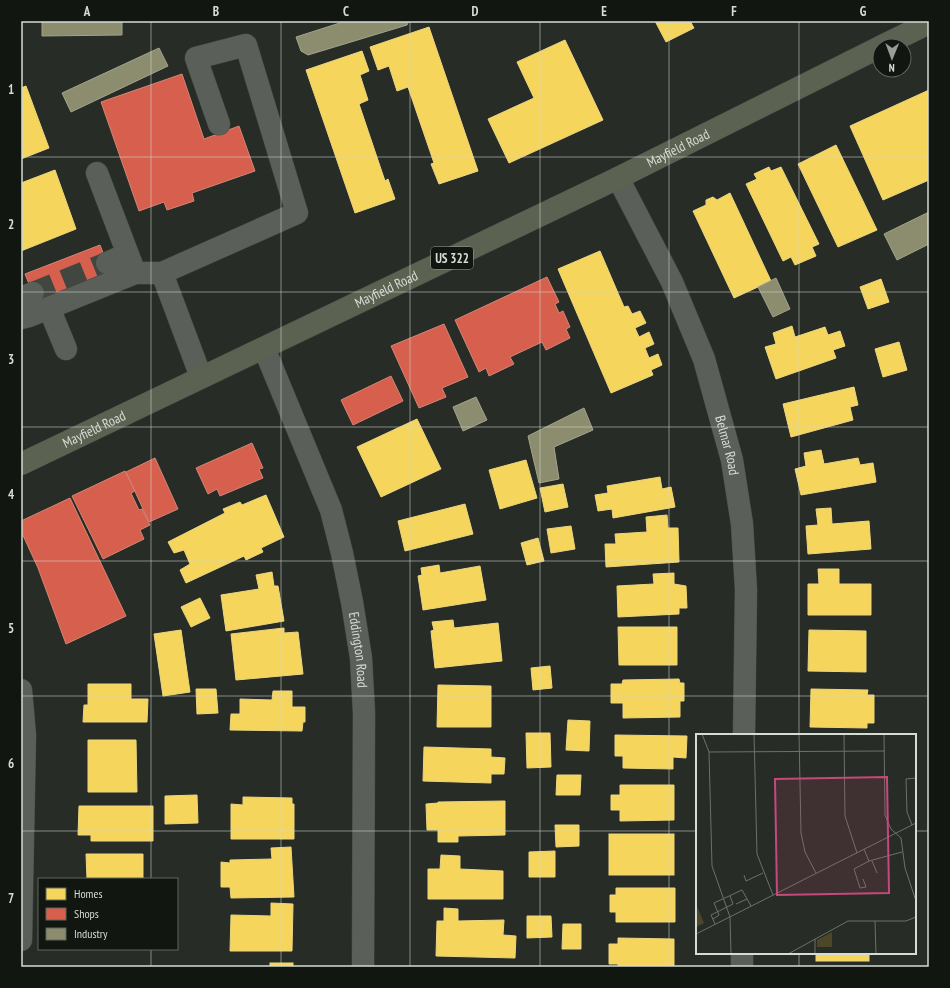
<svg xmlns="http://www.w3.org/2000/svg" width="950" height="988" font-family="'PT Sans Narrow',sans-serif">
<rect width="100%" height="100%" fill="#272c26"/>
<!-- homes -->
<g fill="#f6d55c" stroke="#ecd780">
<polygon points="655,21 690,21 694,28 666,42"/>
<polygon points="429,27 478,171 439,184 431,164 434,163 408,87 397,91 389,66 378,70 370,47"/>
<polygon points="565,40 603,120 509,163 488,119 534,98 517,62"/>
<polygon points="362,51 369,71 360,75 368,100 359,104 385,181 388,179 395,199 355,213 306,70"/>
<polygon points="26,86 49,148 21,159 21,88"/>
<polygon points="929,90 929,180 883,200 850,126"/>
<polygon points="836,145 877,230 838,247 798,164"/>
<polygon points="769,167 771,171 781,167 819,244 812,247 816,256 795,265 791,257 783,261 746,184 757,179 754,174"/>
<polygon points="55,170 76,229 21,251 21,183"/>
<polygon points="730,193 771,281 734,298 693,211 706,205 706,200 713,197 717,200"/>
<polygon points="600,251 624,307 628,306 632,314 640,311 646,323 635,328 639,337 649,332 654,344 645,348 649,358 658,354 662,365 651,370 653,375 611,393 558,269"/>
<polygon points="881,279 889,302 868,309 860,287"/>
<polygon points="792,326 795,337 825,327 828,335 840,331 845,346 833,350 836,358 776,379 765,347 776,344 773,333"/>
<polygon points="899,342 907,370 883,377 875,349"/>
<polygon points="854,387 858,405 850,407 853,420 791,437 783,404"/>
<polygon points="417,419 441,469 381,497 357,447"/>
<polygon points="821,450 824,464 858,458 860,465 873,463 876,482 801,495 795,469 806,466 804,453"/>
<polygon points="526,460 537,498 500,509 489,470"/>
<polygon points="660,477 662,489 671,487 675,507 613,518 612,509 598,511 595,495 608,493 607,486"/>
<polygon points="563,484 568,507 545,512 540,488"/>
<polygon points="266,495 284,537 261,548 263,552 246,560 244,556 186,583 180,570 190,564 184,550 174,553 168,542 225,513 223,509 240,502 242,505"/>
<polygon points="465,504 473,534 405,551 398,521"/>
<polygon points="831,508 832,524 869,521 871,549 808,554 806,526 818,525 816,509"/>
<polygon points="667,515 668,528 678,528 679,562 606,567 605,544 616,544 615,534 647,532 646,517"/>
<polygon points="571,526 575,549 551,553 547,529"/>
<polygon points="538,538 544,561 527,565 521,543"/>
<polygon points="439,565 440,573 480,566 486,600 423,610 418,576 422,575 421,568"/>
<polygon points="818,569 839,569 839,584 871,584 871,615 808,615 808,584 819,584"/>
<polygon points="272,572 274,586 278,586 284,621 226,631 221,595 259,589 256,575"/>
<polygon points="674,573 674,584 686,586 687,608 679,608 679,614 618,617 617,586 654,584 653,574"/>
<polygon points="200,598 210,618 191,627 181,607"/>
<polygon points="453,620 454,628 498,623 502,661 435,668 431,631 434,630 432,622"/>
<polygon points="618,627 677,627 677,665 619,665"/>
<polygon points="284,628 284,633 298,632 303,674 236,680 231,634"/>
<polygon points="181,630 190,692 163,696 154,634"/>
<polygon points="809,630 866,631 866,672 808,671"/>
<polygon points="550,666 552,688 533,690 531,668"/>
<polygon points="679,679 680,683 684,683 684,701 680,701 680,717 623,718 623,703 611,703 611,684 622,684 623,680"/>
<polygon points="88,684 131,684 131,699 148,699 147,722 83,722 84,705 88,705"/>
<polygon points="438,685 491,686 491,727 437,727"/>
<polygon points="196,689 216,689 218,713 197,714"/>
<polygon points="811,689 868,690 867,695 874,695 874,723 867,723 867,728 810,727"/>
<polygon points="273,691 292,691 292,707 305,707 305,722 303,722 302,731 230,730 231,714 240,714 240,699 272,700"/>
<polygon points="568,720 590,721 589,751 566,750"/>
<polygon points="526,733 550,733 551,767 527,768"/>
<polygon points="615,735 687,736 686,758 673,757 673,769 623,768 623,756 615,756"/>
<polygon points="88,740 136,740 137,792 88,792"/>
<polygon points="424,747 491,749 491,757 505,758 504,774 491,774 491,783 423,781"/>
<polygon points="557,775 581,775 580,795 556,795"/>
<polygon points="620,785 674,785 674,820 620,821 620,810 611,810 611,795 620,795"/>
<polygon points="197,795 198,823 165,824 165,796"/>
<polygon points="243,797 292,798 292,804 294,804 294,839 231,839 231,804 243,805"/>
<polygon points="505,801 505,835 458,836 458,842 438,842 438,830 427,830 426,804 438,803 438,802"/>
<polygon points="79,806 153,806 153,841 91,841 91,835 78,835"/>
<polygon points="555,825 579,825 579,846 556,847"/>
<rect x="609" y="834" width="65" height="41"/>
<polygon points="291,847 294,897 231,898 230,887 221,887 221,862 230,863 230,860 272,859 271,848"/>
<polygon points="555,851 555,877 529,877 529,852"/>
<polygon points="86,854 143,854 143,879 87,879"/>
<polygon points="441,855 460,856 460,869 503,871 503,899 428,899 428,869 440,869"/>
<polygon points="616,888 675,888 675,922 616,922 616,912 610,912 610,895 616,895"/>
<polygon points="271,903 293,904 292,951 230,951 231,915 271,916"/>
<polygon points="444,908 458,909 458,921 504,920 503,935 516,936 515,958 436,956 437,921 444,921"/>
<polygon points="527,916 551,916 552,937 527,938"/>
<polygon points="563,924 581,924 581,949 562,949"/>
<polygon points="618,938 674,939 674,967 618,967 618,964 609,964 609,944 618,944"/>
<rect x="816" y="953" width="53" height="8"/>
<rect x="270" y="963" width="23" height="4"/>
</g>
<!-- shops -->
<g fill="#d6604d" stroke="#d58575">
<polygon points="182,74 204,139 239,126 255,171 192,193 194,201 167,210 164,202 139,211 101,102"/>
<polygon points="100,245 113,278 39,308 25,274"/>
<polygon points="547,277 559,302 555,304 559,313 563,311 570,327 566,329 570,338 546,350 542,342 510,357 514,364 489,376 486,368 479,372 455,320"/>
<polygon points="444,324 468,377 442,388 446,397 419,408 391,346"/>
<polygon points="391,376 403,401 353,425 341,400"/>
<polygon points="252,443 263,468 259,469 263,478 220,496 217,489 208,494 196,468"/>
<polygon points="155,458 178,509 149,522 126,472"/>
<polygon points="125,471 135,491 131,493 139,510 142,509 150,525 140,530 144,539 103,559 72,496"/>
<polygon points="70,498 126,616 66,644 38,568 21,531 21,521"/>
</g>
<!-- industry -->
<g fill="#8c8c6e" stroke="#a2a48c">
<polygon points="42,21 122,21 122,35 42,36"/>
<polygon points="346,21 409,21 407,25 308,55 301,51 296,37"/>
<polygon points="159,48 168,66 71,112 62,93"/>
<polygon points="929,212 929,244 897,260 884,234"/>
<polygon points="776,278 790,309 773,317 758,287"/>
<polygon points="476,397 487,420 463,431 453,407"/>
<polygon points="584,408 593,430 554,447 559,479 539,483 528,436"/>
</g>
<g fill="none" stroke-linecap="round" stroke-linejoin="round">
<!-- minor-tunnel -->
<polyline stroke="#414640" stroke-width="22" stroke-dasharray="22 11" stroke-linecap="butt" points="33,293 107,263"/>
<!-- minor casing -->
<g stroke="#434942" stroke-width="23">
<g id="minor">
<polyline points="97,173 135,273"/>
<path id="s1" d="M618 178 672 282 704 359 732 460 742 524 746 590 744 735"/>
<polyline points="107,263 127,254"/>
<polyline points="162,273 297,213 246,45 196,58 219,124"/>
<polyline points="21,298 33,293"/>
<polyline points="49,308 66,349"/>
<polyline points="21,318 29,316 135,273 162,273 201,377"/>
<path id="s2" d="M264 348 331 510 342 553 352 602 361 658 364 713 363 967"/>
<polyline points="21,690 25,735 21,940"/>
<polyline points="742,967 742,953"/>
</g>
</g>
<!-- major casing -->
<g stroke="#434942" stroke-width="23">
<g id="major">
<polyline points="882,46 929,23"/>
<path id="s3" d="M21 464 618 178 880 47"/>
</g>
</g>
<!-- minor -->
<use href="#minor" stroke="#5a5f59" stroke-width="22"/>
<!-- major -->
<use href="#major" stroke="#5c6252" stroke-width="22"/>
</g>
<!-- grid -->
<path fill="none" stroke="#d4dcd3" stroke-width="1" stroke-opacity="0.55" d="M151 21V879M281 21V967M410 21V967M540 21V967M669 21V967M799 21V735M21 157H929M21 292H929M21 427H929M21 561H929M21 696H929M21 831H697M915 831H929M151 949V967M799 953V967"/>
<g text-anchor="middle" stroke-width="4" stroke-linejoin="round" paint-order="stroke">
<!-- shield labels -->
<rect fill="#111610" stroke="#9aa198" stroke-width="1" x="431" y="247" width="42" height="22" rx="3"/>
<g font-size="13" font-weight="bold" fill="#d4dcd3">
<text x="452" y="263">US 322</text>
</g>
<!-- street labels -->
<g font-size="14" fill="#d4dcd3" stroke="#111610">
<text dy="5" stroke="none"><textPath href="#s3" startOffset="729">Mayfield Road</textPath></text>
<text dy="5" stroke="none"><textPath href="#s3" startOffset="405">Mayfield Road</textPath></text>
<text dy="5" stroke="none"><textPath href="#s3" startOffset="81">Mayfield Road</textPath></text>
<text dy="5" stroke="none"><textPath href="#s1" startOffset="290">Belmar Road</textPath></text>
<text dy="5" stroke="none"><textPath href="#s2" startOffset="318">Eddington Road</textPath></text>
</g>
</g>
<!-- overview -->
<g transform="translate(696 734)">
<rect width="220" height="220" fill="#272c26"/>
<path d="M0 170 8 189 0 193ZM136 198V213H121V206Z" fill="#4c4728"/>
<path fill="none" stroke="#6c726b" stroke-width="1" d="M6 0 13 18 16 132 34 183M58 0 61 120 77 161M103 0 105 99 109 118 120 139M148 0 149 82 161 119M188 0 189 81 195 95 205 104 209 134 220 167M13 18 189 17M216 91 211 78 210 45 220 44M168 115 173 127 206 118M176 127 181 139M48 141 50 147 67 139M167 145 170 153 164 154 158 135 173 127M40 170 51 165M34 183 35 220M17 185 23 181 18 169 46 156 55 172M179 187 180 220M19 190 15 181 37 170 34 162M0 200 220 89M119 205V220M92 220 152 187H210L220 183"/>
<path fill="#c64979" fill-opacity="0.15" stroke="#c64979" stroke-width="2" d="M191 43 193 159 81 161 79 45Z"/>
<rect width="220" height="220" fill="none" stroke="#d4dcd3" stroke-width="2"/>
</g>
<!-- border -->
<rect width="950" height="988" fill="none" stroke="#111610" stroke-width="44"/>
<!-- legend -->
<rect x="38" y="878" width="140" height="72" fill="#111610" stroke="#5f655e"/>
<rect x="46" y="888" width="20" height="12" fill="#f6d55c" stroke="#5f655e"/>
<text x="74" y="898" font-size="12" fill="#d4dcd3">Homes</text>
<rect x="46" y="908" width="20" height="12" fill="#d6604d" stroke="#5f655e"/>
<text x="74" y="918" font-size="12" fill="#d4dcd3">Shops</text>
<rect x="46" y="928" width="20" height="12" fill="#8c8c6e" stroke="#5f655e"/>
<text x="74" y="938" font-size="12" fill="#d4dcd3">Industry</text>
<!-- north arrow -->
<g transform="translate(892 58) rotate(181)"><circle r="19" fill="#111610" stroke="#5f655e"/>
<path d="M0-3L7 15L0 10L-7 15Z" fill="#979e96"/>
<text y="-6" font-size="11" font-weight="bold" text-anchor="middle" fill="#d4dcd3">N</text>
</g>
<rect x="22" y="22" width="906" height="944" fill="none" stroke="#d4dcd3" stroke-width="1.5"/>
<g font-size="13" text-anchor="middle" font-weight="bold" fill="#d4dcd3">
<text x="87" y="16">A</text>
<text x="216" y="16">B</text>
<text x="346" y="16">C</text>
<text x="475" y="16">D</text>
<text x="604" y="16">E</text>
<text x="734" y="16">F</text>
<text x="863" y="16">G</text>
<text x="11" y="94">1</text>
<text x="11" y="229">2</text>
<text x="11" y="364">3</text>
<text x="11" y="499">4</text>
<text x="11" y="633">5</text>
<text x="11" y="768">6</text>
<text x="11" y="903">7</text>
</g>
</svg>
